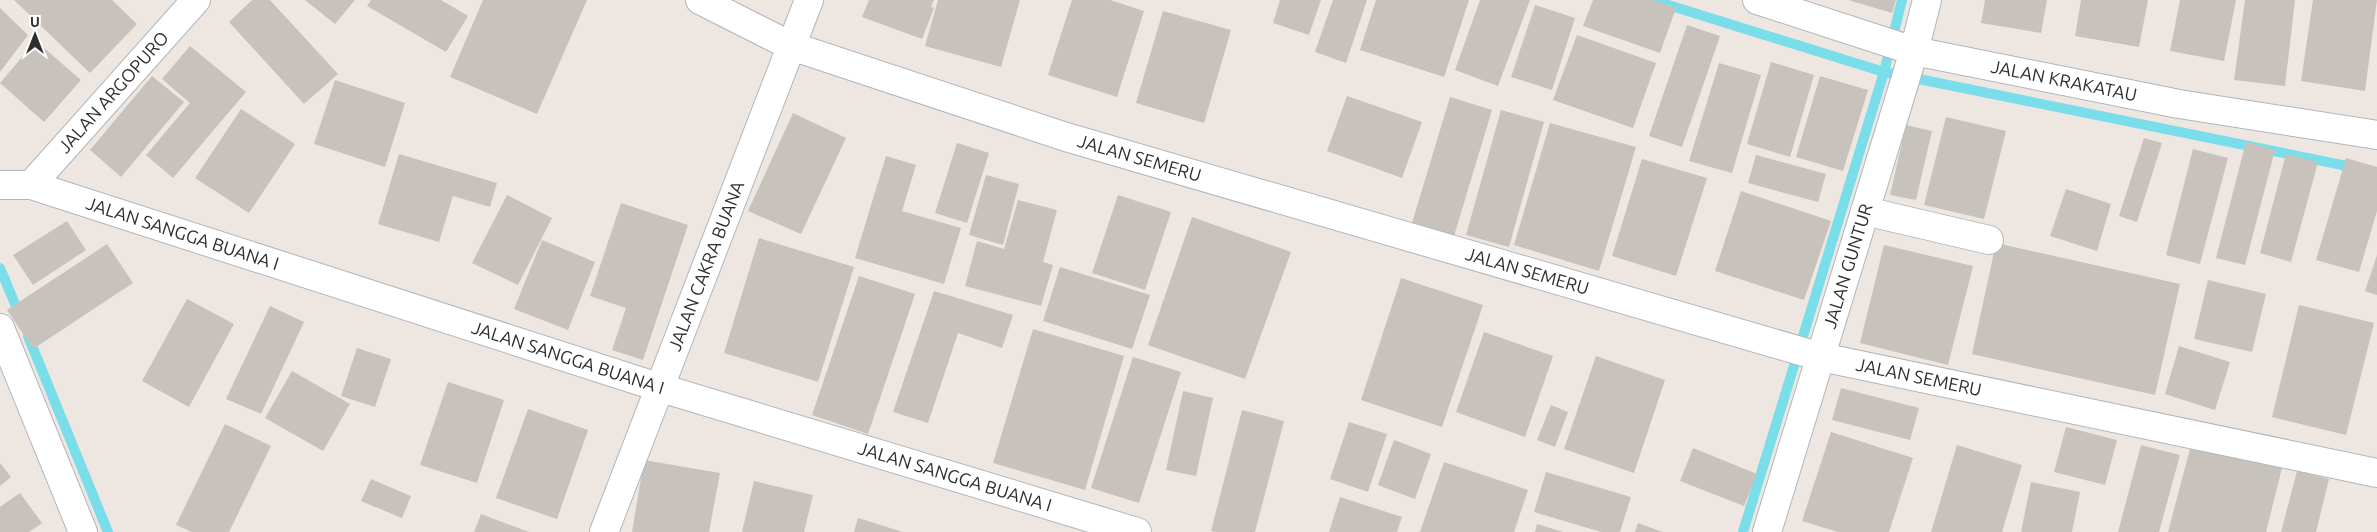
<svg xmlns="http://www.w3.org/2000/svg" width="2377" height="532" font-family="Ubuntu,sans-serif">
<rect width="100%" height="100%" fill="#eee7e1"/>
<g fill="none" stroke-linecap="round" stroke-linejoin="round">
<!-- stream -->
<g stroke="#7addea" stroke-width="10">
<polyline points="1652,0 1884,72 2377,172"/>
<polyline points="0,268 20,316"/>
<polyline points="28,336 108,532"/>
<polyline points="1743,532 1884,72 1902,0"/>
</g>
</g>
<!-- building -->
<g fill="#c7c2bc">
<polygon points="14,0 112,0 137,24 90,73"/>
<polygon points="252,0 270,0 338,74 304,104 229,22"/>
<polygon points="305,0 355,0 335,24"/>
<polygon points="371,0 441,0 468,16 446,52 367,6"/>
<polygon points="483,0 587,0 537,114 450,77"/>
<polygon points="869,0 934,0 931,7 934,8 922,39 862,17"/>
<polygon points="938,0 1020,0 1001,67 925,46"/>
<polygon points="1072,0 1110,0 1144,11 1117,97 1048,75"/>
<polygon points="1280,0 1321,0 1309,35 1273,23"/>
<polygon points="1333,0 1367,0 1346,63 1315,52"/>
<polygon points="1376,0 1469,0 1444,77 1360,50"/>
<polygon points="1480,0 1530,0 1498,86 1455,70"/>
<polygon points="1593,0 1654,0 1676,8 1660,53 1583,26"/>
<polygon points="1848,0 1896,0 1892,13"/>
<polygon points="1985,0 2047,0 2041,33 1981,23"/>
<polygon points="2081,0 2148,0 2139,47 2075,36"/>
<polygon points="2180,0 2236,0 2224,61 2170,51"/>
<polygon points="2245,0 2295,0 2285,86 2234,80"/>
<polygon points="2313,0 2377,0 2365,91 2301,81"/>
<polygon points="1535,5 1575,18 1552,90 1511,77"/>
<polygon points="0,8 28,35 0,72"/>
<polygon points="1163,11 1231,30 1204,123 1136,103"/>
<polygon points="1687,25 1720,36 1682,147 1649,136"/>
<polygon points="1577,35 1656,63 1633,128 1553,100"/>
<polygon points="36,41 81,80 44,122 0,83"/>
<polygon points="190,46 246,92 173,178 146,155 190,103 162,79"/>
<polygon points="1771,62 1814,75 1790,157 1747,144"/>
<polygon points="1719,63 1761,75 1732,173 1689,161"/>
<polygon points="152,76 184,102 121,177 90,150"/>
<polygon points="1820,76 1868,90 1843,171 1796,157"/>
<polygon points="335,80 405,103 385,167 314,144"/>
<polygon points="1347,96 1422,122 1402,178 1327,151"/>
<polygon points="1450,97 1492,110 1454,236 1412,223"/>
<polygon points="241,109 295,144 249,213 195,178"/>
<polygon points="1501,110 1544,122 1509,247 1466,235"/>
<polygon points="793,113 846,138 801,234 748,211"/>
<polygon points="1946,117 2006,131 1984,219 1924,205"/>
<polygon points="1550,123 1636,147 1599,271 1514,245"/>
<polygon points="1906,125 1932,131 1916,200 1890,195"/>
<polygon points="2144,138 2162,143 2137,222 2119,216"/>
<polygon points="2246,142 2275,150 2245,265 2216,258"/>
<polygon points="957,143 989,153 967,223 935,213"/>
<polygon points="2193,149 2228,158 2200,264 2166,255"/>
<polygon points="399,154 497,183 490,207 453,196 439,242 378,224"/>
<polygon points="2286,154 2318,162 2291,262 2260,253"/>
<polygon points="1756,155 1826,174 1818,202 1748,183"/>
<polygon points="886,156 916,165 902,211 961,228 944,284 855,258"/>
<polygon points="2346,158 2377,167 2377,211 2359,272 2316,260"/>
<polygon points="1642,159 1707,178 1676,276 1612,256"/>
<polygon points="986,175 1019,184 1003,245 969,235"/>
<polygon points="2066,189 2111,204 2097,251 2050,236"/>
<polygon points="1741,191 1831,221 1804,300 1715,271"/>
<polygon points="507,195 552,218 518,285 472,263"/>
<polygon points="1118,195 1171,212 1145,290 1092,273"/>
<polygon points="1018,200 1057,210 1043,262 1053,265 1041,306 965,286 977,241 1004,249"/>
<polygon points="621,203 688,225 643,360 612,350 626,308 590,296"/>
<polygon points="1192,217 1291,252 1245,379 1148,345"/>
<polygon points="67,221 86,250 33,285 13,255"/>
<polygon points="759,238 854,267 818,382 724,353"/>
<polygon points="542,240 595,262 568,330 514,309"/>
<polygon points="1996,243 2180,284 2155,395 1972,354"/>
<polygon points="107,244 133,283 33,349 7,310"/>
<polygon points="1884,245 1973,266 1948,365 1860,343"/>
<polygon points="2377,255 2377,295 2365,291"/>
<polygon points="1060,267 1150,295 1132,349 1043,321"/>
<polygon points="859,276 915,294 868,434 812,415"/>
<polygon points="1401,278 1483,305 1442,427 1361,400"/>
<polygon points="2208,280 2266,294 2252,352 2194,339"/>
<polygon points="934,291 1013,315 1002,348 958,333 928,423 893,412"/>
<polygon points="187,299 234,324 189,407 142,381"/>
<polygon points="2299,305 2374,323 2346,435 2272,417"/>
<polygon points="270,306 304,322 261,414 226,399"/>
<polygon points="1033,329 1124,356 1085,490 993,463"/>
<polygon points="1484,332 1553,356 1525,437 1456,412"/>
<polygon points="2179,346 2230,362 2215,410 2165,394"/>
<polygon points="357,348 391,359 375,407 341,396"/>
<polygon points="1596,356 1665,380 1634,473 1564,449"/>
<polygon points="1133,357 1181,372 1139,503 1091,488"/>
<polygon points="292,371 350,404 323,451 265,418"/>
<polygon points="448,382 504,400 477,483 420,465"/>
<polygon points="1841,388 1919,408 1910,440 1832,420"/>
<polygon points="1183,391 1213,398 1196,476 1166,470"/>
<polygon points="1551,405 1568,412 1555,447 1537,440"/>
<polygon points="528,409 588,430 557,519 496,498"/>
<polygon points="1242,410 1284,421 1255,532 1216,532 1211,531"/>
<polygon points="1349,422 1387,434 1368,492 1330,479"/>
<polygon points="225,424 271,446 229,532 192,532 176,525"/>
<polygon points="2066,427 2117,440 2105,485 2054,472"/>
<polygon points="1831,432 1913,458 1889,532 1838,532 1802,521"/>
<polygon points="1394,440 1431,454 1415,499 1378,485"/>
<polygon points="1957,445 2022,465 2002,532 1931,532"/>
<polygon points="2141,445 2180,455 2159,532 2118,532"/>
<polygon points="2191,445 2282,468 2266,532 2168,532"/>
<polygon points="1693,448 1757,474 1744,506 1680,481"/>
<polygon points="644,460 720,473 709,532 632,532"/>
<polygon points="1444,462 1528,490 1514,532 1420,532"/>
<polygon points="0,463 11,477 0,486"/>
<polygon points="2297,471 2329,479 2316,532 2281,532"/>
<polygon points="1546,472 1631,497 1620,532 1601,532 1534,512"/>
<polygon points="371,479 411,496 402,518 361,501"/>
<polygon points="754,481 813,495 804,532 742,532"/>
<polygon points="2031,482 2080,492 2072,532 2021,532"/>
<polygon points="20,493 42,523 29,532 0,532 0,507"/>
<polygon points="1340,497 1402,517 1397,532 1329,532"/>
<polygon points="481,514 529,532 474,532"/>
<polygon points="858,518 903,532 854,532"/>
<polygon points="1638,523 1663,532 1635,532"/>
<polygon points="1537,524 1563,532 1535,532"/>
</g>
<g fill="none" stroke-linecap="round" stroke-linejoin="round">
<!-- minor casing -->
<g stroke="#b1b5bd" stroke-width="30">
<g id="minor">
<path id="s1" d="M700 0 791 46 1066 137 1821 357 2377 473"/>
<path id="s2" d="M1757 0 1914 51 2179 104 2377 135"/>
<path id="s3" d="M0 185H31L661 388 1137 532"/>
<path id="s4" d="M31 185 196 0"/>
<polyline points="1865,211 1989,240"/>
<polyline points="0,328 83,532"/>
<path id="s5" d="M604 532 809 0"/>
<path id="s6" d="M1767 532 1914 51 1927 0"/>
</g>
</g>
<!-- minor -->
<use href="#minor" stroke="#fff" stroke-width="28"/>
</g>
<g text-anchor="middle" stroke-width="4" stroke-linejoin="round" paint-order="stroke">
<!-- street labels -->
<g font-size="18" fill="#2e2e2e" stroke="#fff">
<text dy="6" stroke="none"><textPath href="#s2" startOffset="318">JALAN KRAKATAU</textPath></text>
<text dy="6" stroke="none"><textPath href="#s4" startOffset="124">JALAN ARGOPURO</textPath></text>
<text dy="6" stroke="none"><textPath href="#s1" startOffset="468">JALAN SEMERU</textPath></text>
<text dy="6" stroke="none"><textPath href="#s3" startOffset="190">JALAN SANGGA BUANA I</textPath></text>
<text dy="6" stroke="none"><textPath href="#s5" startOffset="285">JALAN CAKRA BUANA</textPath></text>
<text dy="6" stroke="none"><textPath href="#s6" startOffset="278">JALAN GUNTUR</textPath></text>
<text dy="6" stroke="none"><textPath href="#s1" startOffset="872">JALAN SEMERU</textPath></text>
<text dy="6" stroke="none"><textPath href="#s3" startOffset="595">JALAN SANGGA BUANA I</textPath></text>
<text dy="6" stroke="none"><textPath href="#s1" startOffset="1278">JALAN SEMERU</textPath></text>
<text dy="6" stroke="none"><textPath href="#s3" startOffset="1000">JALAN SANGGA BUANA I</textPath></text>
</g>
</g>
<!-- north arrow -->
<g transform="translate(35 35)" stroke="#ffffff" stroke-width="4" paint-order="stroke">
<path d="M0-4L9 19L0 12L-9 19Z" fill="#2e2e2e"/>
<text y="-8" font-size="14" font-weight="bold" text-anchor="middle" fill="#2e2e2e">U</text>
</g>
</svg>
